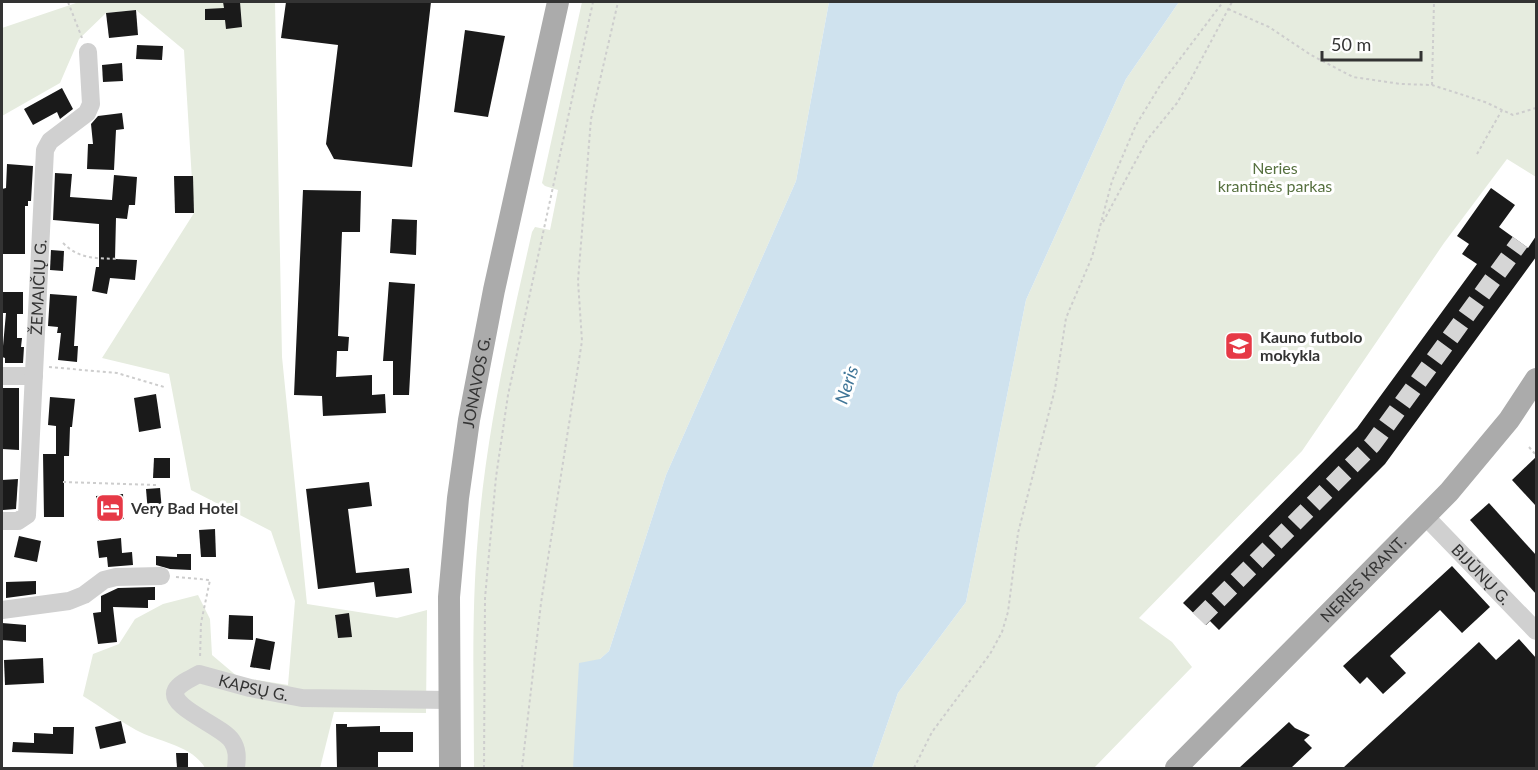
<svg xmlns="http://www.w3.org/2000/svg" width="1538" height="770" font-family="Lato,sans-serif">
<rect width="100%" height="100%" fill="#fff"/>
<!-- green -->
<g fill="#e6ecdf">
<path d="M79 2H275L282 357 307 604 397 618 427 610 426 713 334 712 320 768H205C192 745 158 742 136 730 118 720 101 707 83 696L93 654 119 644 135 619 163 604 198 595 210 619 212 655 238 677 288 685 295 601 271 531 191 490 169 374 102 358 194 213 184 50 136 10 106 13 79 39 60 83 2 116V28Z"/>
<path d="M582 2H829L796 181 666 475 609 651 600 659 573 768H474C474 691 471 614 478 536 486 433 509 333 532 232L535 227 550 230 558 190 545 186 542 183Z"/>
<polygon points="1179,2 1536,2 1536,177 1507,159 1444,243 1302,451 1139,618 1172,642 1192,667 1094,768 872,768 898,693 966,602 1026,300 1126,79"/>
</g>
<!-- water -->
<polygon fill="#cfe2ee" points="829,2 1179,2 1126,79 1026,300 966,602 898,693 872,768 573,768 579,663 600,659 609,651 666,475 796,181"/>
<!-- building -->
<g fill="#1a1a1a">
<polygon points="223,2 240,2 242,27 226,29 225,20 205,20 205,9 224,8"/>
<polygon points="286,2 431,2 412,167 334,159 326,144 338,45 281,38"/>
<polygon points="136,10 138,35 109,38 106,13"/>
<polygon points="465,30 505,36 488,117 454,112"/>
<polygon points="137,45 163,46 162,60 136,59"/>
<polygon points="122,63 123,81 103,82 102,65"/>
<polygon points="62,88 73,109 60,119 57,112 33,125 24,109"/>
<polygon points="122,113 124,129 116,130 114,170 87,169 88,144 93,144 91,124 98,116"/>
<polygon points="7,164 33,166 31,201 28,201 28,206 25,206 25,254 2,254 2,189 6,188"/>
<polygon points="55,173 72,174 70,197 112,200 114,175 137,177 135,205 129,205 127,219 116,218 115,259 137,260 135,280 110,278 107,294 92,291 96,267 99,267 99,224 53,220"/>
<polygon points="174,176 193,176 194,213 175,213"/>
<polygon points="1491,188 1515,205 1499,227 1528,248 1536,236 1536,257 1385,464 1219,630 1210,621 1206,625 1183,603 1357,428 1477,264 1462,254 1469,244 1457,236"/>
<polygon points="303,190 361,191 360,232 342,232 338,336 349,337 348,351 337,351 336,377 372,375 372,395 385,394 386,413 323,416 322,396 294,395"/>
<polygon points="392,219 417,220 416,255 390,253"/>
<polygon points="51,250 64,251 63,271 50,270"/>
<polygon points="389,282 415,284 409,395 393,395 393,361 383,361"/>
<polygon points="2,292 23,292 23,314 17,314 17,338 22,338 21,347 24,347 23,363 5,363 5,358 2,357 6,313 2,313"/>
<polygon points="50,294 77,296 74,346 78,346 77,362 58,360 61,333 57,333 58,327 48,326"/>
<polygon points="2,388 19,388 19,450 2,449"/>
<polygon points="156,394 161,428 139,432 134,398"/>
<polygon points="50,397 75,399 72,427 70,427 69,456 64,456 64,517 44,517 43,454 56,454 56,426 48,425"/>
<polygon points="1536,457 1536,506 1512,480"/>
<polygon points="154,458 170,458 170,478 153,478"/>
<polygon points="18,479 16,509 3,510 2,480"/>
<polygon points="369,482 372,506 348,509 356,573 409,568 412,593 376,597 374,582 318,589 306,489"/>
<polygon points="160,488 162,511 148,513 146,489"/>
<polygon points="123,494 124,519 98,521 96,496"/>
<polygon points="1489,503 1536,555 1536,594 1470,520"/>
<polygon points="215,529 216,557 201,557 199,530"/>
<polygon points="19,536 41,541 37,562 14,557"/>
<polygon points="121,538 122,553 132,552 133,565 108,567 107,557 99,558 97,541"/>
<polygon points="177,554 191,554 191,570 170,569 156,565 156,556 177,557"/>
<polygon points="1452,566 1490,607 1462,633 1440,610 1390,656 1406,673 1383,694 1367,677 1360,684 1343,666"/>
<polygon points="36,581 36,594 6,598 6,582"/>
<polygon points="155,587 155,600 148,600 148,608 113,607 117,642 98,644 93,613 101,612 101,596 118,588"/>
<polygon points="349,613 352,637 338,638 335,615"/>
<polygon points="229,615 253,616 253,640 228,639"/>
<polygon points="2,623 26,625 26,642 2,640"/>
<polygon points="256,638 275,642 270,670 250,667"/>
<polygon points="1519,639 1536,658 1536,768 1343,768 1479,642 1496,660"/>
<polygon points="43,658 44,683 5,685 4,660"/>
<polygon points="121,721 126,743 100,749 95,727"/>
<polygon points="1289,722 1295,728 1310,735 1304,740 1312,748 1291,768 1239,768"/>
<polygon points="336,724 347,724 347,727 380,726 380,732 413,732 413,752 378,752 378,768 337,768"/>
<polygon points="53,727 74,727 73,754 12,752 13,742 34,743 34,733 53,734"/>
<polygon points="176,753 188,753 188,768 177,768"/>
</g>
<g fill="none" stroke-linecap="round" stroke-linejoin="round">
<!-- minor-tunnel -->
<polyline stroke="#d6d6d6" stroke-width="18" stroke-dasharray="18 9" stroke-linecap="butt" points="1199,619 1372,445 1520,242"/>
<!-- path -->
<g stroke="#cdcdcd" stroke-width="2" stroke-dasharray="3 3" stroke-linecap="butt">
<polyline points="68,2 82,38"/>
<polyline points="1228,9 1269,27 1311,55 1353,77 1401,84 1432,85 1485,102 1513,115 1536,108"/>
<polyline points="1432,85 1434,2"/>
<polyline points="1477,154 1502,110"/>
<polyline points="1103,222 1147,140 1177,103 1190,81 1232,2"/>
<path d="M63 243C80 260 97 258 119 259"/>
<polyline points="49,367 117,373 164,387"/>
<polyline points="1529,447 1536,455"/>
<polyline points="63,482 156,485"/>
<polyline points="176,577 210,580 201,623 200,659"/>
<polyline points="484,768 485,598 496,477 508,395 593,2"/>
<polyline points="522,768 541,603 582,341 578,281 591,119 618,2"/>
<polyline points="914,768 932,732 990,654 1002,632 1008,612 1018,533 1055,389 1066,318 1092,257 1112,181 1136,125 1161,84 1223,2"/>
</g>
<!-- minor -->
<g stroke="#d0d0d0" stroke-width="18">
<polyline points="2,376 34,376"/>
<path id="s1" d="M1425 516 1536 631"/>
<path id="s2" d="M2 521H18L27 515 45 150 50 141 87 113 91 104 88 52"/>
<polyline points="2,610 69,601 84,595 104,580 116,577 161,576"/>
<path id="s3" d="M236 768C237 758 238 750 232 741 223 726 167 707 176 690 180 683 192 678 199 674L250 688 302 698 448 700"/>
</g>
<!-- major -->
<g stroke="#ababab" stroke-width="22">
<path id="s4" d="M450 768 449 597 458 498 469 420 494 290 558 2"/>
<path id="s5" d="M1176 768 1449 492 1509 420 1536 379"/>
</g>
</g>
<!-- icons -->
<defs>
<g id="school-square" transform="scale(1.5)"><rect x="-9" y="-9" width="18" height="18" rx="4" fill="#e63946" stroke="#fff"/><path d="M0-5L7-2L0 1L-7-2ZM-4 1L0 2.5L4 1V4Q0 6-4 4Z" fill="#fff"/></g>
<g id="hotel-square" transform="scale(1.5)"><rect x="-9" y="-9" width="18" height="18" rx="4" fill="#e63946" stroke="#fff"/><path d="M-6-4.5h1.5V1H6V5H4.5V3h-9V5H-6ZM-4 0a1.8 1.8 0 1 1 3.6 0ZM.5 0V-2.5h3Q6-2.5 6 0Z" fill="#fff"/></g>
</defs>
<g fill-rule="evenodd">
<use href="#school-square" x="1239" y="346"/>
<use href="#hotel-square" x="110" y="508"/>
</g>
<g text-anchor="middle" stroke-width="6" stroke-linejoin="round" paint-order="stroke">
<!-- park labels -->
<g font-size="16" fill="#56703f" stroke="#fff">
<text x="1275" y="174">Neries<tspan x="1275" dy="18">krantinės parkas</tspan></text>
</g>
<!-- street labels -->
<g font-size="16" fill="#333" stroke="#fff">
<text dy="6" stroke="none"><textPath href="#s2" startOffset="255">ŽEMAIČIŲ G.</textPath></text>
<text dy="6" stroke="none"><textPath href="#s4" startOffset="388">JONAVOS G.</textPath></text>
<text dy="6" stroke="none"><textPath href="#s1" startOffset="81">BIJŪNŲ G.</textPath></text>
<text dy="6" stroke="none"><textPath href="#s5" startOffset="266">NERIES KRANT.</textPath></text>
<text dy="6" stroke="none"><textPath href="#s3" startOffset="192">KAPSŲ G.</textPath></text>
</g>
<!-- poi labels -->
<g font-size="16" font-weight="bold" fill="#333" stroke="#fff" text-anchor="start">
<text x="1260" y="343">Kauno futbolo<tspan x="1260" dy="18">mokykla</tspan></text>
<text x="131" y="514">Very Bad Hotel</text>
</g>
<!-- water labels -->
<g font-size="18" font-style="italic" fill="#3f7597" stroke="#fff">
<text transform="translate(847 385) rotate(-72)" y="6">Neris</text>
</g>
</g>
<!-- border -->
<rect width="1538" height="770" fill="none" stroke="#333333" stroke-width="6"/>
<!-- scale -->
<path d="M1322 51v9h99v-9" fill="none" stroke="#333333" stroke-width="3"/>
<text x="1331" y="51" font-size="18" fill="#333333" stroke="#ffffff" stroke-width="4.5" paint-order="stroke">50 m</text>
</svg>
